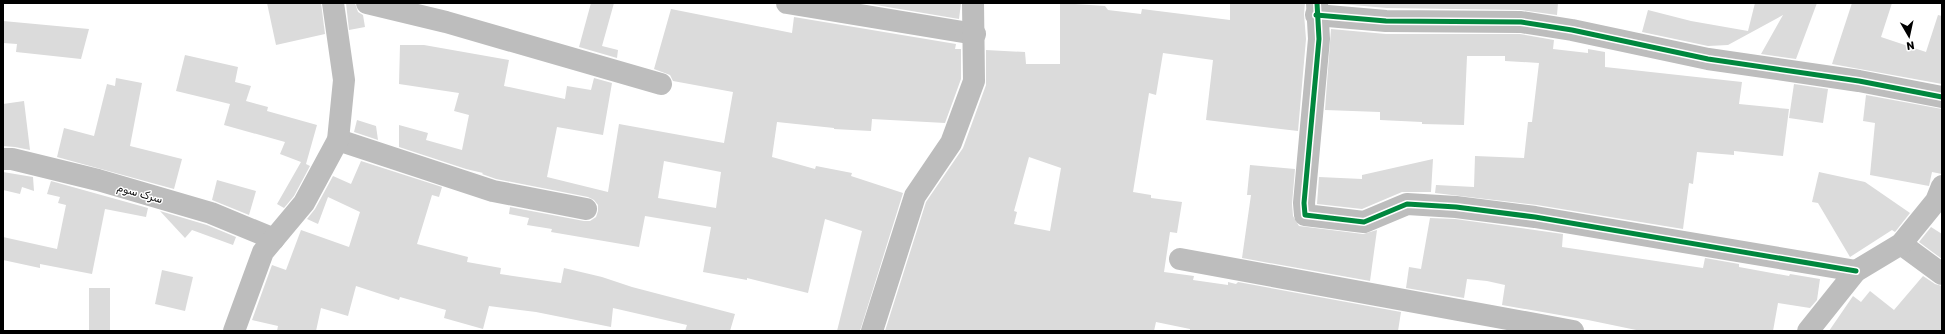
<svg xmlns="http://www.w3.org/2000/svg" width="1945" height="334" font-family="Rubik,'Noto Naskh Arabic',sans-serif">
<rect width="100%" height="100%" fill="#fff"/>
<!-- building -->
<g fill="#dbdbdb" fill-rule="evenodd">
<polygon points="267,3 321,3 325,34 276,45"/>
<polygon points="346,3 355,3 358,12 363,15 365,27 349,30"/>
<polygon points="591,3 614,3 602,46 618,50 617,58 579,47"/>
<polygon points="864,3 961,3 959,19"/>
<path d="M1060 3 1105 6 1108 10 1141 14 1142 9 1230 20V3H1305L1304 14 1306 39 1298 131 1206 120 1213 60 1163 53 1156 95 1149 93 1133 192 1151 195V198L1182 202 1177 233 1170 232 1164 272 1194 276 1193 280 1228 285V282L1236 284 1238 282 1401 312 1398 331H1190V329L1156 322 1154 331H885L926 202 963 148 986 85V50L1025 52 1026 64H1060ZM1029 157 1061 168 1050 231 1014 224 1017 212 1014 211Z"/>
<polygon points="1330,3 1558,3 1557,15 1521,10 1387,8"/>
<polygon points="1755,3 1817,3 1796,59 1761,54 1783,15 1728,45 1708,46 1642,32 1648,10 1691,21 1748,31"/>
<polygon points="1852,3 1892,3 1881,37 1926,52 1938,15 1942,16 1942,84 1832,64"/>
<path d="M671 9 792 33 794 17 956 44 955 49H961V79L945 123 872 119 871 131 834 129V128L777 122 772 157 815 169 816 166 852 173 851 176 903 193 860 331H837L862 231 825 219 808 293 747 278V280L703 272 711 227 645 216 639 247 551 232 552 229 527 225 529 218 509 214 510 207 584 221H590L596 217 598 211V205L594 200 588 197 496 179 482 174 483 173 466 169 399 147V125L428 133 426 140 462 150 469 115 454 111 459 93 399 84 400 45H424L509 60 504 86 565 99 567 86 591 90 594 78 612 83 603 135 557 127 547 177 608 192 619 124 724 143 733 92 673 81 670 75 654 69ZM664 161 721 172 716 208 658 198Z"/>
<polygon points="3,21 89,29 81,59 16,52 17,44 3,43"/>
<polygon points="1331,29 1386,34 1520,34 1554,40 1553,49 1588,53 1588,49 1605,52 1605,67 1742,82 1739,104 1789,109 1783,156 1734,151 1734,155 1697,152 1693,184 1689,183 1683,229 1537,205 1435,193 1436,185 1474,187 1475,156 1524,158 1528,122 1532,122 1539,63 1505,61 1505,56 1467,56 1464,125 1422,124 1422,122 1380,120 1380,112 1325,110"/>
<polygon points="185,55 238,67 235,82 251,86 246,101 268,107 267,111 317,125 306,164 310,166 294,196 284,208 277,204 301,162 280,154 285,142 224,125 230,104 176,91"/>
<polygon points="116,78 142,83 130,146 182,159 174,189 57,157 64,128 94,136 107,84 115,86"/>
<polygon points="1794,84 1828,89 1823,123 1789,118"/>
<polygon points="1866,95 1942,109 1942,174 1932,172 1929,186 1870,175 1875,123 1863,121"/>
<polygon points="24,101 30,150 15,147 3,146 3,104"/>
<polygon points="357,120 376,126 378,140 354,132"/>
<polygon points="1433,159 1431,192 1402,192 1362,209 1317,204 1319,177 1362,179 1362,175"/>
<polygon points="361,161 442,187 439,197 432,195 417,244 468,257 467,262 501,268 500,274 561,283 564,268 602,277 632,287 735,314 730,331 685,331 687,325 613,308 611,327 536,312 489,306 483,329 444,318 446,310 400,297 399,300 356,286 348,316 321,308 316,331 277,331 278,326 252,320 272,265 286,270 301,230 349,247 360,212 328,197 318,224 307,219 315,209 333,176 351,184"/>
<polygon points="1250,165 1295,169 1292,204 1293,216 1299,226 1363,234 1377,230 1370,281 1242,258 1251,195 1247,195"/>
<polygon points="3,172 33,177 34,191 22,187 20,194 3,190"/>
<polygon points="1819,172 1865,182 1910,213 1895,232 1892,230 1850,257 1818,203 1812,202"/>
<polygon points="217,180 256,191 249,215 212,200"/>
<polygon points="51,181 148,208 146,217 105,209 92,274 40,264 40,268 3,260 3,237 57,249 66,205 58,203 60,197 47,194"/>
<polygon points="160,211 207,225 236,237 233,245 192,230 185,238"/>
<polygon points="1430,218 1455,219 1563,234 1562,247 1703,268 1705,258 1739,264 1739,267 1789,276 1790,274 1820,279 1817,300 1810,308 1778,303 1773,331 1641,331 1588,320 1502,305 1505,285 1487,281 1467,279 1464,298 1406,288 1409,267 1421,269"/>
<polygon points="1931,227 1942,234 1942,259 1919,242"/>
<polygon points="162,270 193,277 185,311 155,304"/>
<polygon points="1923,276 1935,284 1942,286 1942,331 1829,331 1853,296 1861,302 1870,291 1894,310"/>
<rect x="89" y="288" width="21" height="43"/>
</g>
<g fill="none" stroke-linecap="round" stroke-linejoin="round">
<!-- minor -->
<g stroke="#bdbdbd" stroke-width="22">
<polyline points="367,3 446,22 661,84"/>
<polyline points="787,3 975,34"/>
<polyline points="1317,3 1319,39 1304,203 1305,215 1364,222 1407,204 1456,207 1535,217 1856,271"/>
<polyline points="1316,15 1386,21 1521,22 1572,30 1708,59 1859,81 1942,97"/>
<polyline points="338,140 493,191 586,209"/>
<polyline points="3,159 12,159 98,180 211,213 274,239"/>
<polyline points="1901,244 1942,274"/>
<polyline points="1180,259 1573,331"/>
<polyline points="234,331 263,252 304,203 338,140 344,80 333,3"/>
<polyline points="872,331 915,196 951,143 974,81 973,3"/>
<polyline points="1808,331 1856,271 1901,244 1936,201 1942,186"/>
</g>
<!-- cycleway casing -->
<g stroke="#fff" stroke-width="8">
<g id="cycleway">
<polyline points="1317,3 1319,39 1304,203 1305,215 1364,222 1407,204 1456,207 1535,217 1856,271"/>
<polyline points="1316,15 1386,21 1521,22 1572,30 1708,59 1859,81 1942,97"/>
</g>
</g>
<!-- cycleway -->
<use href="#cycleway" stroke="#00873e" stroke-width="5"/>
</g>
<g text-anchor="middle" stroke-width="3" stroke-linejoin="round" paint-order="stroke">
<!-- street labels -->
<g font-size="11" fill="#000" stroke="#fff">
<text transform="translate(140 193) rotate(16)" y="4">سرک سوم</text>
</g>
</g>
<!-- border -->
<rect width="1945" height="334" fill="none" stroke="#000000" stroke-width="8"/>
<!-- north arrow -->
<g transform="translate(1909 36) rotate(171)" stroke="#ffffff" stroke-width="3" paint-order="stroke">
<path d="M0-3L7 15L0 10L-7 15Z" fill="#000000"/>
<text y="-6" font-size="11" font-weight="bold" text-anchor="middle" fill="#000000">N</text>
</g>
</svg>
